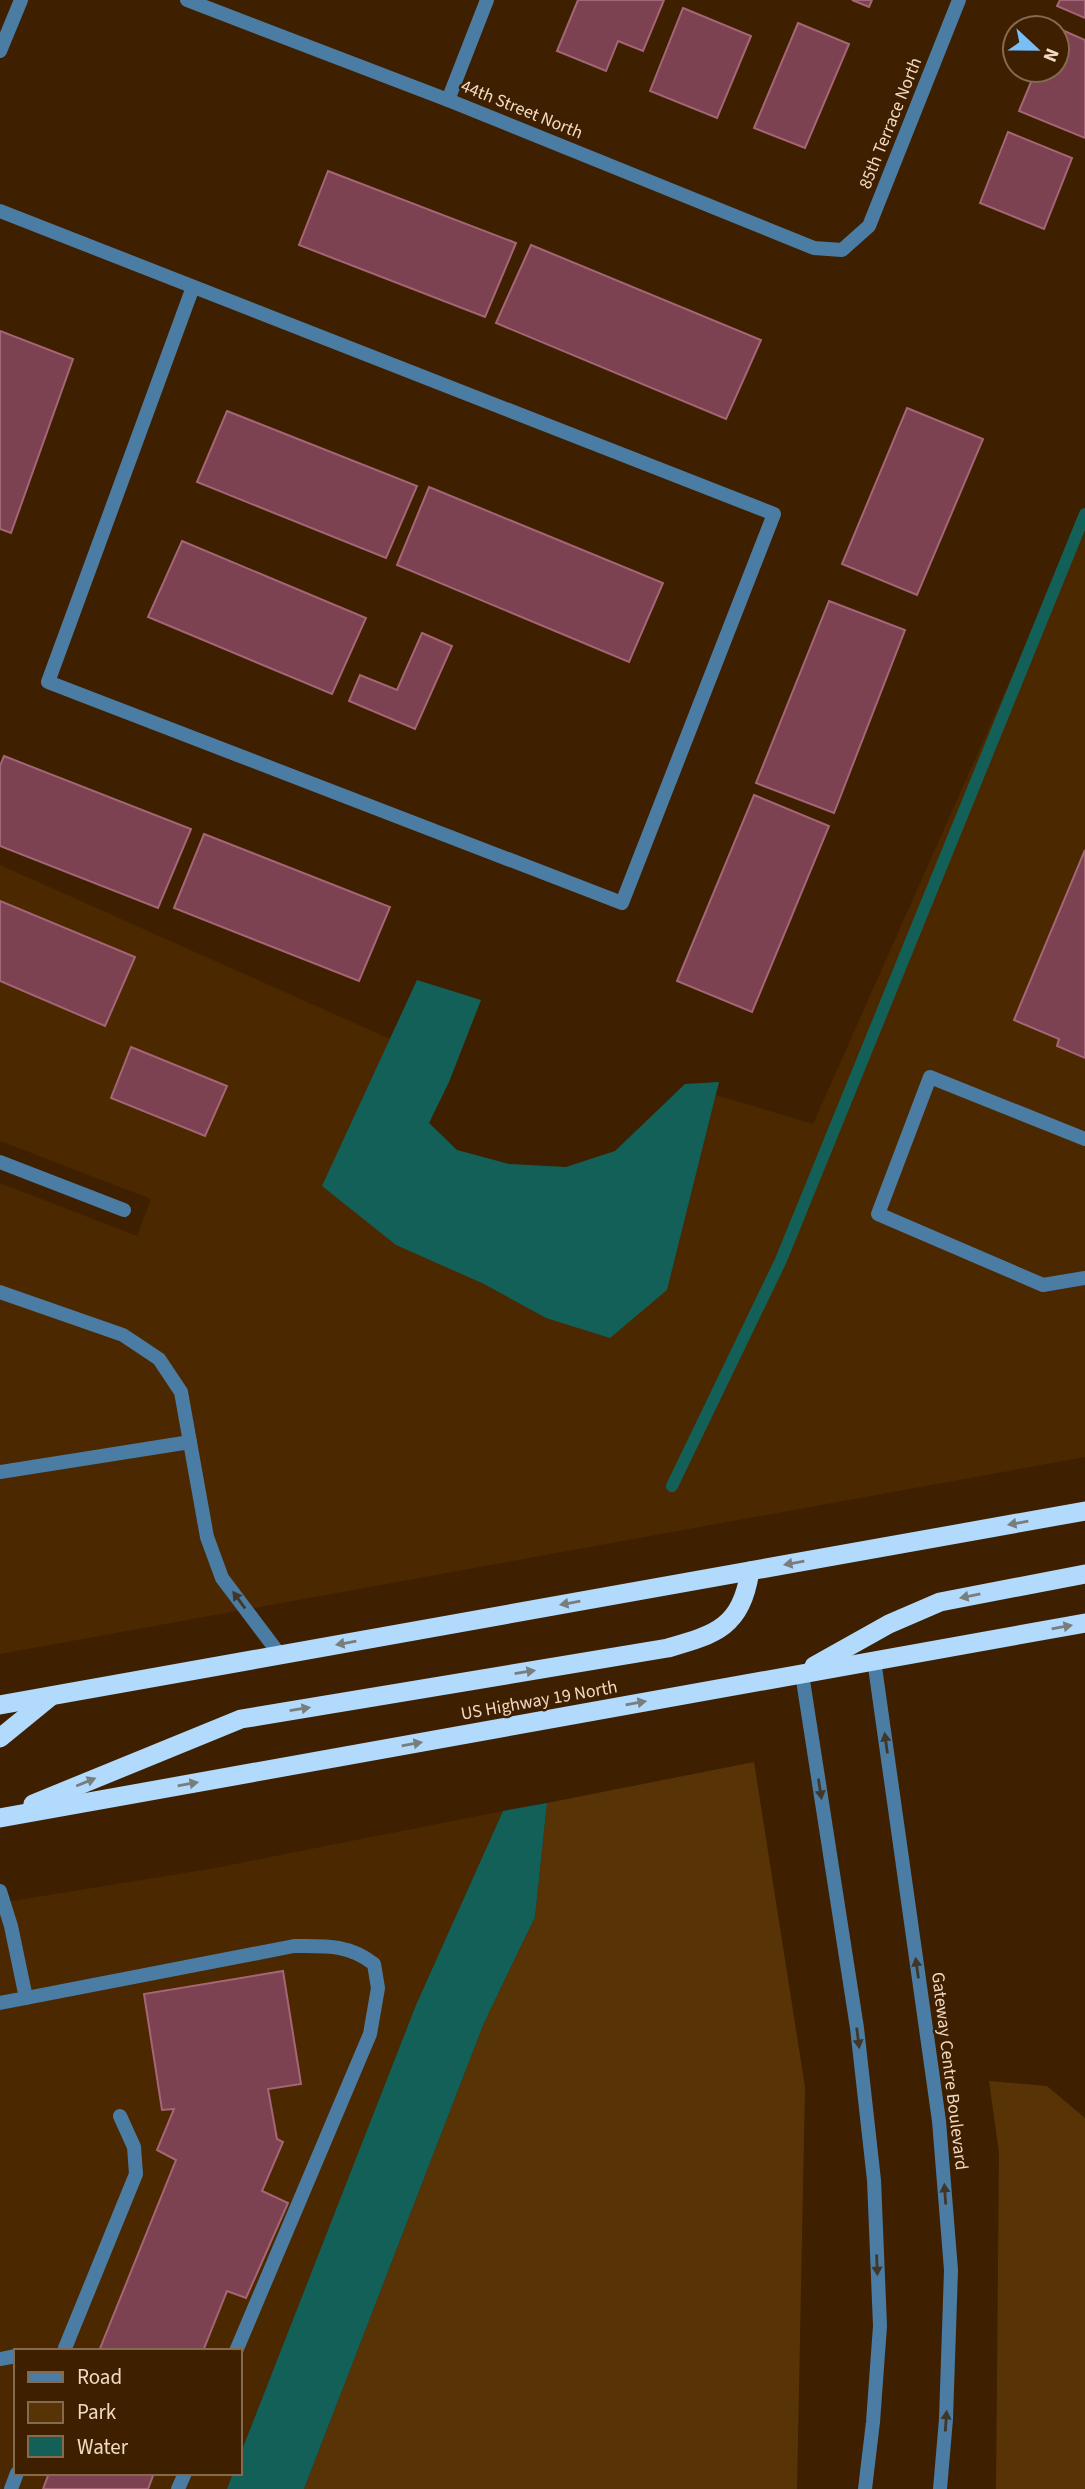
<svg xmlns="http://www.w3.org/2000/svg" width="1085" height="2489" font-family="'Source Sans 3',sans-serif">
<rect width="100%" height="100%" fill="#3e2000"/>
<!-- built -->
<g fill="#4b2800">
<polygon points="1085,512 1085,1457 0,1654 0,1183 137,1236 151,1199 0,1141 0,865 390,1039 323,1187 482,1283 546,1318 659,1296 667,1290 716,1095 813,1124"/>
<polygon points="503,1811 416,2005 240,2455 240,2351 16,2351 16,2473 233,2473 227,2489 0,2489 0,1903 215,1868"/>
</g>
<!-- green -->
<g fill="#583305">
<polygon points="754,1762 805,2087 797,2489 304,2489 484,2023 535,1917 547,1803"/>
<polygon points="989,2081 1047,2086 1085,2118 1085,2489 996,2489 999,2153"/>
</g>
<!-- water -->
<g fill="#136058">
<polygon points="417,980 481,1000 449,1082 429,1123 457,1150 509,1164 566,1167 615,1151 685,1084 719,1082 667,1290 610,1338 546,1318 482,1283 396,1245 322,1186"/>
<polygon points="547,1803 535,1917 484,2023 304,2489 227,2489 233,2473 240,2473 240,2455 416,2005 503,1811"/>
</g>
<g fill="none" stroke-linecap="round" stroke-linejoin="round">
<!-- stream -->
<polyline stroke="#136058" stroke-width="12" points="672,1486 781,1260 1085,514"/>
</g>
<!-- building -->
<g fill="#7c4252" stroke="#a46676" stroke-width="2">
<polygon points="578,0 664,0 643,51 618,41 606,71 557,51"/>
<polygon points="852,0 872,0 869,7"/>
<polygon points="1060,0 1085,0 1085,18 1057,6"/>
<polygon points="683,8 751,36 717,118 650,91"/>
<polygon points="798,23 849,44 805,148 754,128"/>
<polygon points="1053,26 1085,40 1085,138 1019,111 1036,70 1057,70 1057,28"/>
<polygon points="1008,132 1072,158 1044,229 980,203"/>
<polygon points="328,171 516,243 485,317 299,245"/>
<polygon points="531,245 761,340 726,419 496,323"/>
<polygon points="0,331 73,359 11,533 0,529"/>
<polygon points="907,408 983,439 917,595 842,564"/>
<polygon points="227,411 417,486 386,558 197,482"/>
<polygon points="429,487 663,583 629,662 397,565"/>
<polygon points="182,541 366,618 332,694 148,617"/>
<polygon points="829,601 905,630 834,813 756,783"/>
<polygon points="422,633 452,646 415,729 349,701 360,675 397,690"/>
<polygon points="4,756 191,829 158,908 0,846 0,766"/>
<polygon points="754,795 829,826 752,1012 677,981"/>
<polygon points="204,834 390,907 359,981 174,908"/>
<polygon points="1085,850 1085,1058 1057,1046 1059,1039 1014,1020"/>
<polygon points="0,901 135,957 105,1026 0,981"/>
<polygon points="131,1047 227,1086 205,1136 111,1098"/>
<polygon points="283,1971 301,2084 268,2089 277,2139 283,2142 262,2191 288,2203 246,2298 227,2291 203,2351 99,2351 176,2160 157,2150 174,2109 162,2110 144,1994"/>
<polygon points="49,2473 154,2473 148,2489 43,2489"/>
</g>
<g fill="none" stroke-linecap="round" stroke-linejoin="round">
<!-- service -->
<g stroke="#4b7ca3" stroke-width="14">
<polyline points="0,211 774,514 622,903 48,682 193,287"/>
<polyline points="1085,1139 930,1077 878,1214 1043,1285 1085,1278"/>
<polyline points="0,1292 123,1335 159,1359 181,1392 207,1537 222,1578 280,1655"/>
<polyline points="0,1472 190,1442"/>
<polyline points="0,1891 11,1926 26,1998 0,2003"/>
<path d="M26 1998 294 1946C325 1946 349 1944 374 1964L378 1988 370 2034 236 2351"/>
<polyline points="65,2348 136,2174 134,2147 120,2116"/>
<polyline points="0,2359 16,2356"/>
<polyline points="11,2489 17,2473"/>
<polyline points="178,2489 185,2473"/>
</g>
<!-- minor -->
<g stroke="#4b7ca3" stroke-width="14">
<polyline points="187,0 448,100 814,248 842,250 869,226 959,0"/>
<polyline points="0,51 21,0"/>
<polyline points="448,100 487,0"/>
<polyline points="0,1162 124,1210"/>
</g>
<!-- tertiary -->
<g stroke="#4b7ca3" stroke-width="14">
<polyline points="874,1660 939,2121 951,2270 946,2419 940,2489"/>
<polyline points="802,1674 857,2028 874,2180 880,2326 873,2422 865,2489"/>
</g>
<!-- trunk -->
<g stroke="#b1dafc" stroke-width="19">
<polyline points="814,1666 889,1624 940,1602 1085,1574"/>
<polyline points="0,1705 1085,1511"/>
<polyline points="0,1738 49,1698"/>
<path d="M33 1804 241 1719 668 1648C717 1634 741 1627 750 1571"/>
<polyline points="0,1818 1085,1623"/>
</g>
</g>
<!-- one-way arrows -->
<defs><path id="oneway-solid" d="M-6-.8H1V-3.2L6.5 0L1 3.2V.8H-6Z" transform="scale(1.75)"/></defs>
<g fill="#787d7e">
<use href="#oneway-solid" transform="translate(1018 1523) rotate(170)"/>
<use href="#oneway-solid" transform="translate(794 1563) rotate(170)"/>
<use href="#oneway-solid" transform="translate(970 1596) rotate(169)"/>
<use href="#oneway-solid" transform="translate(570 1603) rotate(170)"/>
<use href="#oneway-solid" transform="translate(1062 1627) rotate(-10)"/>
<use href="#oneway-solid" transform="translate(346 1643) rotate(170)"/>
<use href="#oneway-solid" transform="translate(525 1672) rotate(-9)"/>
<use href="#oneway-solid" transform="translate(636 1703) rotate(-10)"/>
<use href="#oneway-solid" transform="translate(300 1709) rotate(-9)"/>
<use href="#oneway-solid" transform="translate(412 1744) rotate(-10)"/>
<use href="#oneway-solid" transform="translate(86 1782) rotate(-22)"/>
<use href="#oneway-solid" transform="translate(188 1784) rotate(-10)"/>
</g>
<g fill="#413729">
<use href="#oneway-solid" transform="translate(239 1600) rotate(-126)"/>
<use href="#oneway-solid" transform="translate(886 1743) rotate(-98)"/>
<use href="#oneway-solid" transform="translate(820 1789) rotate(81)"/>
<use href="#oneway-solid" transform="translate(917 1968) rotate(-98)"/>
<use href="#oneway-solid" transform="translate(858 2038) rotate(83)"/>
<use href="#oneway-solid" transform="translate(945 2194) rotate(-94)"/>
<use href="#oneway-solid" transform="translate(877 2265) rotate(88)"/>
<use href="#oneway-solid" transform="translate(946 2421) rotate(-86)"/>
</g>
<g text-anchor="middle" stroke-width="5" stroke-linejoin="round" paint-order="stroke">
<!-- street labels -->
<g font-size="18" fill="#f2d9c3" stroke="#3e2000">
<text transform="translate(522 109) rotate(22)" y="6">44th Street North</text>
<text transform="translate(890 123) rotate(-68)" y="6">85th Terrace North</text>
<text transform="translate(539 1700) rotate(-10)" y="6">US Highway 19 North</text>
<text transform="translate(950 2071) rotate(83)" y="6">Gateway Centre Boulevard</text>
</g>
</g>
<!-- legend -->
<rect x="14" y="2349" width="228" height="126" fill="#3e2000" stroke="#866a4e" stroke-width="2"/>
<rect x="28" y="2372" width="35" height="10" fill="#4b7ca3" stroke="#866a4e" stroke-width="2"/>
<text x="77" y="2384" font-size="21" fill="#f2d9c3">Road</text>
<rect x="28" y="2402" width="35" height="21" fill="#583305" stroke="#866a4e" stroke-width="2"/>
<text x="77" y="2419" font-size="21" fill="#f2d9c3">Park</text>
<rect x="28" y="2436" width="35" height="21" fill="#136058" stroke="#866a4e" stroke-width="2"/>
<text x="77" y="2454" font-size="21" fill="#f2d9c3">Water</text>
<!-- north arrow -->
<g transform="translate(1036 49) rotate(112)"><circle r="33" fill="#3e2000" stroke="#866a4e" stroke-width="2"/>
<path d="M0-5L12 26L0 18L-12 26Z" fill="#78bff8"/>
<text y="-10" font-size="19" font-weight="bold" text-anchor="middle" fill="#f2d9c3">N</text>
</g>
</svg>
